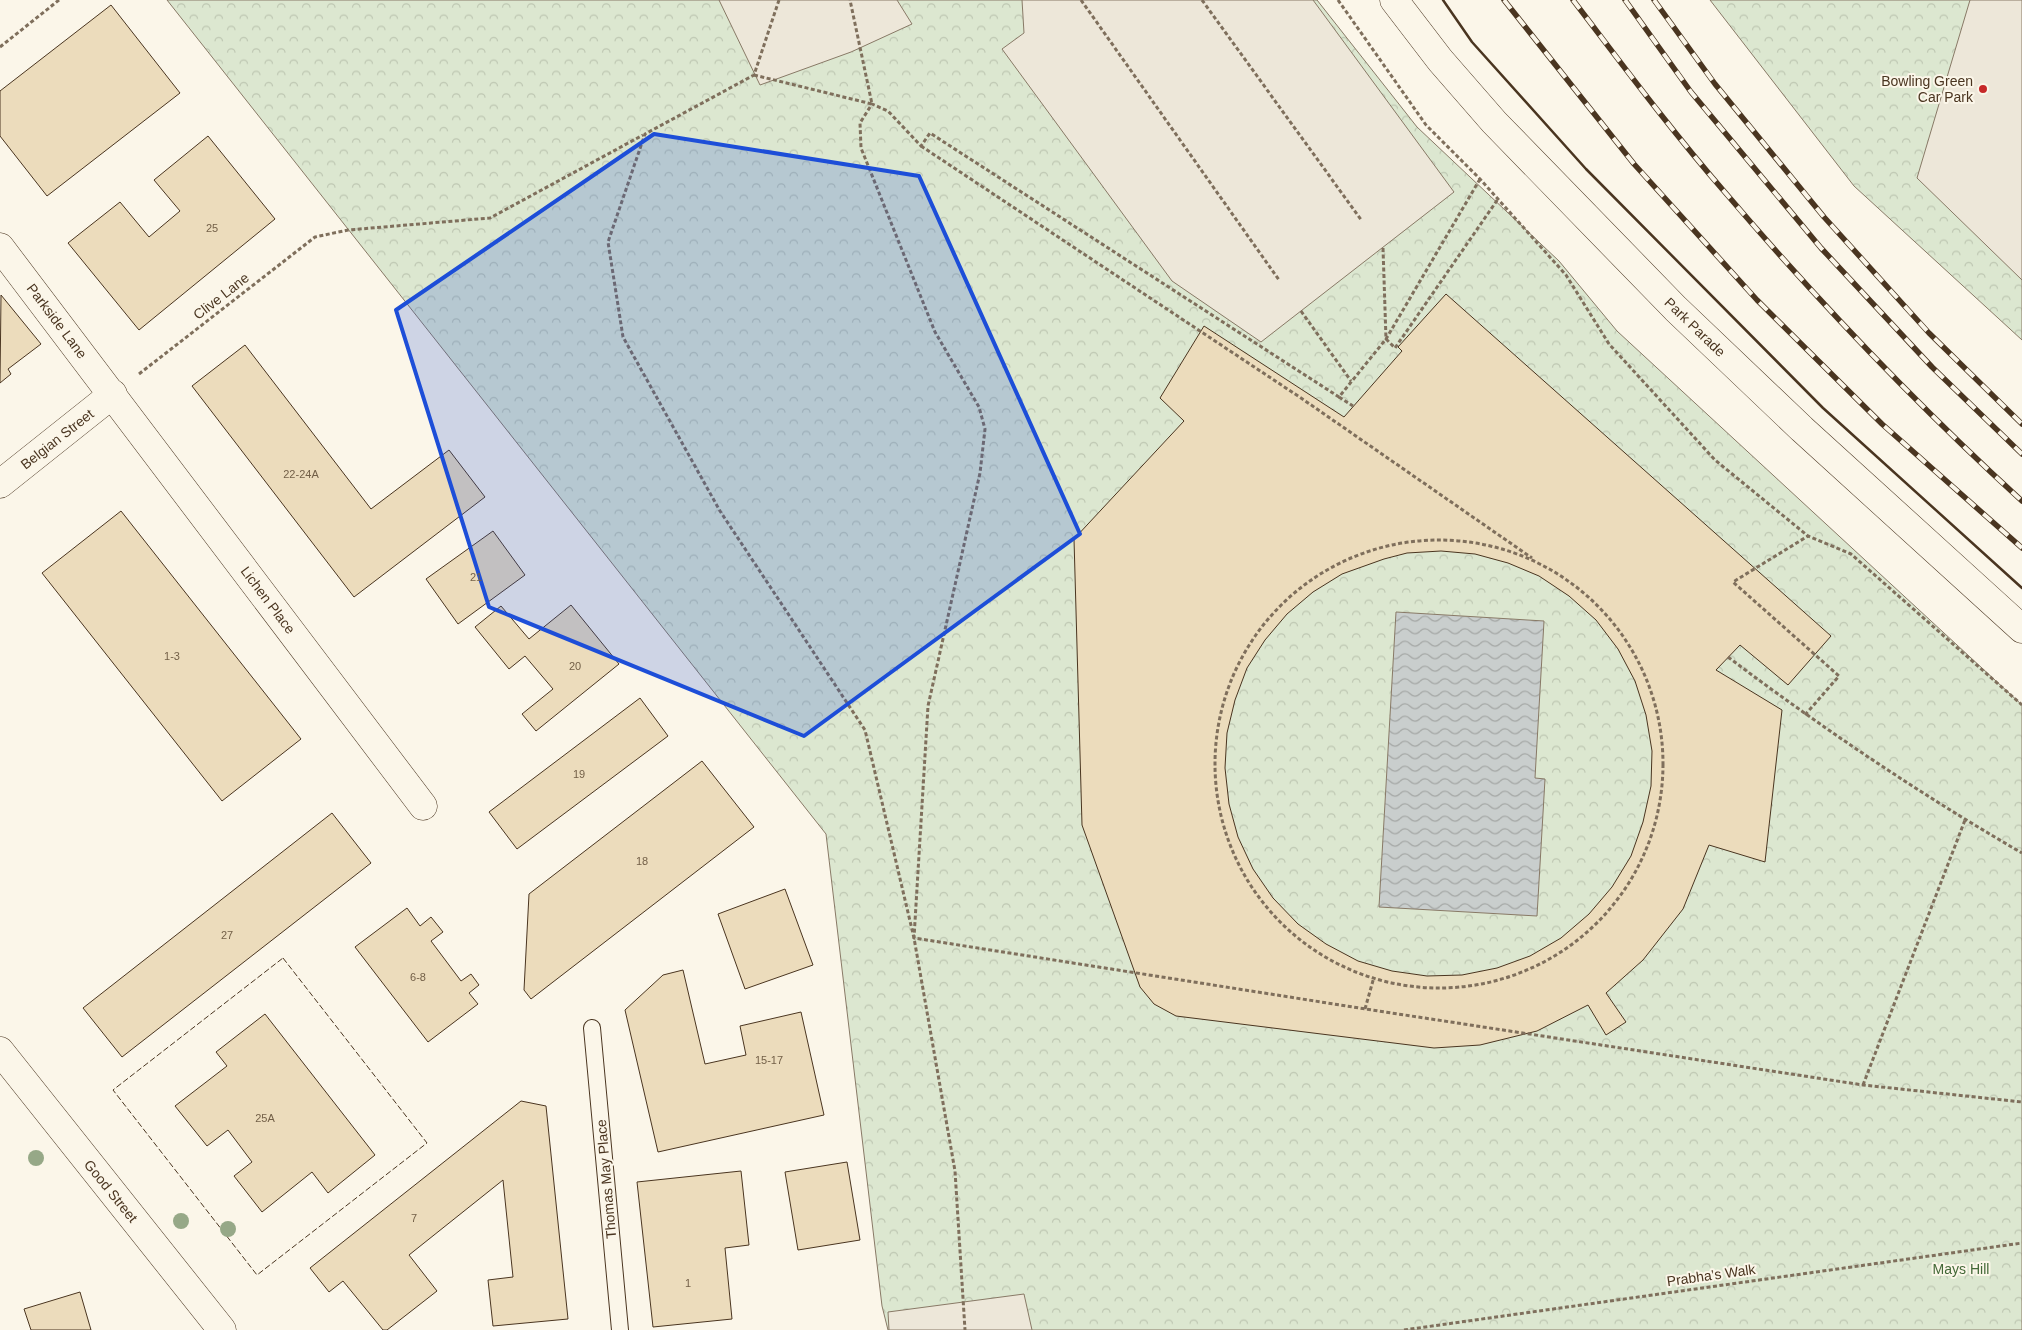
<svg xmlns="http://www.w3.org/2000/svg" width="2022" height="1330" font-family="Arial,sans-serif">
<defs>
<pattern id="forest-crowns" width="20" height="18" patternUnits="userSpaceOnUse" patternTransform="scale(1.25)"><rect width="20" height="18" fill="#dce7d0"/><path d="M2 6a3 3 0 1 1 6 0M12 15a3 3 0 1 1 6 0" fill="none" stroke="#bec7b2"/></pattern>
<pattern id="water-waves" width="16" height="10" patternUnits="userSpaceOnUse" patternTransform="scale(1.25)"><rect width="16" height="10" fill="#c9cecd"/><path d="M0 5q4-4 8 0t8 0" fill="none" stroke="#a5a8a6"/></pattern>
</defs>
<rect width="100%" height="100%" fill="#fbf6e9"/>
<!-- forest -->
<g fill="url(#forest-crowns)" stroke="#887966">
<polygon points="167,0 1317,0 1417,127 1559,261 1617,331 2022,705 2022,1330 888,1330 882,1306 826,834"/>
<polygon points="1710,0 2022,0 2022,340 1854,186"/>
</g>
<!-- parking -->
<g fill="#ede7d9" stroke="#887966">
<polygon points="719,0 897,0 912,24 851,52 760,85"/>
<polygon points="1022,0 1313,0 1454,192 1261,342 1172,281 1002,49 1024,33"/>
<polygon points="1970,0 2022,0 2022,280 1917,178"/>
<polygon points="1024,1294 1032,1330 889,1330 888,1312"/>
</g>
<!-- water -->
<polygon fill="url(#water-waves)" stroke="#887966" points="1396,612 1544,621 1535,778 1545,779 1537,916 1379,907"/>
<!-- building -->
<g fill="#ecdcbc" stroke="#4a3520" fill-rule="evenodd">
<polygon points="111,5 180,93 47,196 0,136 0,91"/>
<polygon points="208,136 275,219 139,330 68,243 120,202 149,237 180,211 154,180"/>
<path d="M1446 294 1831 636 1788 685 1740 645 1716 670 1782 710 1765 862 1709 845 1683 909 1643 960 1606 993 1626 1022 1606 1035 1588 1005 1537 1031 1480 1045 1434 1048 1176 1016 1154 1004 1140 987 1082 825 1074 539 1184 421 1160 398 1204 326 1344 417 1402 351 1398 347ZM1441 551 1475 554 1508 563 1539 576 1569 596 1596 620 1618 649 1635 681 1646 715 1652 751 1651 786 1643 822 1631 856 1612 887 1589 914 1561 938 1530 956 1497 968 1462 975 1427 976 1392 971 1358 961 1326 944 1298 924 1273 898 1253 869 1238 837 1229 804 1225 768 1227 733 1235 700 1247 668 1265 640 1287 614 1313 592 1342 574 1384 559 1407 553Z"/>
<polygon points="1,295 41,344 8,369 11,374 0,383"/>
<polygon points="245,345 371,509 449,450 485,497 354,597 192,386"/>
<polygon points="121,511 301,739 222,801 42,573"/>
<polygon points="493,531 525,575 458,624 426,579"/>
<polygon points="571,605 619,664 536,731 522,714 553,689 525,656 509,669 475,627 501,606 529,639"/>
<polygon points="640,698 668,736 517,849 489,812"/>
<polygon points="702,761 754,827 531,999 524,990 529,894"/>
<polygon points="332,813 371,863 122,1057 83,1008"/>
<polygon points="785,889 813,965 745,989 718,914"/>
<polygon points="407,908 420,926 431,917 443,932 431,941 461,981 471,974 479,985 469,993 478,1004 428,1042 355,947"/>
<polygon points="683,970 705,1064 746,1055 740,1026 801,1012 824,1115 658,1152 625,1010 663,975"/>
<polygon points="265,1014 375,1155 328,1193 312,1172 262,1212 234,1176 252,1162 228,1130 207,1146 175,1106 227,1066 216,1052"/>
<polygon points="521,1101 546,1106 568,1319 493,1326 488,1280 513,1277 503,1180 409,1255 437,1291 387,1330 383,1330 343,1281 329,1292 310,1268"/>
<polygon points="847,1162 860,1240 798,1250 785,1172"/>
<polygon points="741,1171 749,1245 725,1248 732,1319 653,1327 637,1182"/>
<polygon points="80,1292 91,1330 31,1330 24,1309"/>
</g>
<g fill="none" stroke-linecap="round" stroke-linejoin="round">
<!-- service casing -->
<g stroke="#4a3520" stroke-width="18">
<polyline id="service" points="592,1028 620,1330"/>
</g>
<!-- minor casing -->
<g stroke="#4a3520" stroke-width="29">
<g id="minor">
<polyline points="0,247 423,806"/>
<polyline points="0,484 113,394"/>
<polyline points="0,1051 222,1330"/>
</g>
</g>
<!-- tertiary casing -->
<g stroke="#4a3520" stroke-width="29">
<polyline id="tertiary" points="1394,0 1440,60 1494,122 1676,309 1802,429 2022,629"/>
</g>
<!-- path -->
<g stroke="#7f6f5c" stroke-width="3" stroke-dasharray="4 2.5" stroke-linecap="butt">
<polyline points="779,0 754,75 645,134 608,242 623,337 720,511 865,730 914,938 955,1171 965,1330"/>
<polyline points="1081,0 1279,280"/>
<polyline points="1202,0 1362,221"/>
<polyline points="1338,0 1426,125 1480,179 1566,275 1609,344 1715,460 1808,536 1851,554 2022,705"/>
<polyline points="0,47 59,0"/>
<polyline points="754,75 872,104 850,0"/>
<polyline points="921,146 1301,398 1532,558"/>
<polyline points="1480,179 1386,339 1339,397 930,133 921,146 888,111 872,104 860,123 861,148 935,332 979,407 985,429 980,473 928,706 914,938 1372,1010 1863,1085 2022,1102"/>
<polyline points="1383,248 1386,339 1395,348 1498,199"/>
<polyline points="1301,311 1351,381"/>
<polyline points="139,374 315,237 348,230 490,218 643,135"/>
<polyline points="1339,397 1353,406"/>
<circle cx="1439" cy="764" r="224"/>
<path d="M1728 657C1822 728 1920 794 2022 853"/>
<polyline points="1805,715 1839,676 1733,582 1808,536"/>
<polyline points="1365,1009 1374,977"/>
<polyline points="1863,1085 1965,820"/>
<polyline points="1404,1330 2022,1243"/>
</g>
<!-- service -->
<use href="#service" stroke="#fbf6e9" stroke-width="16"/>
<!-- minor -->
<use href="#minor" stroke="#fbf6e9" stroke-width="28"/>
<!-- tertiary -->
<use href="#tertiary" stroke="#fbf6e9" stroke-width="28"/>
<!-- rail casing -->
<g stroke="#4a3520" stroke-width="5.5">
<g id="rail">
<polyline points="1504,0 1634,164 1757,300 1882,424 2022,548"/>
<path d="M1573 0C1622 64 1670 129 1723 190 1816 299 1916 404 2022 501"/>
<polyline points="1625,0 1691,92 1821,248 1932,367 2022,454"/>
<polyline points="1654,0 1715,84 1824,217 1929,333 2022,424"/>
</g>
</g>
<!-- rail -->
<use href="#rail" stroke="#fbf6e9" stroke-width="4" stroke-dasharray="11" stroke-linecap="butt"/>
<!-- fence -->
<polygon stroke="#4a3520" stroke-width="1" stroke-dasharray="6 2.5" stroke-linecap="butt" points="283,958 427,1143 257,1275 113,1090"/>
<!-- wall -->
<polyline stroke="#4a3520" stroke-width="2.5" points="1443,0 1472,42 1586,169 1823,408 2022,588"/>
</g>
<!-- trees -->
<g fill="#96a887">
<circle cx="36" cy="1158" r="8"/>
<circle cx="181" cy="1221" r="8"/>
<circle cx="228" cy="1229" r="8"/>
</g>
<!-- marked area -->
<path fill="#1d4ed8" fill-opacity="0.2" stroke="#1d4ed8" stroke-width="4" stroke-linejoin="round" d="M654 134 919 176 1080 534 804 736 489 607 396 310Z"/>
<!-- markers -->
<circle fill="#c62828" stroke="#fbf6e9" stroke-width="2" cx="1983" cy="89" r="5"/>
<g text-anchor="middle" stroke-width="4" stroke-linejoin="round" paint-order="stroke">
<!-- number labels -->
<g font-size="11" fill="#725f47">
<text x="212" y="232">25</text>
<text x="301" y="478">22-24A</text>
<text x="476" y="581">21</text>
<text x="172" y="660">1-3</text>
<text x="575" y="670">20</text>
<text x="579" y="778">19</text>
<text x="642" y="865">18</text>
<text x="227" y="939">27</text>
<text x="418" y="981">6-8</text>
<text x="769" y="1064">15-17</text>
<text x="265" y="1122">25A</text>
<text x="414" y="1222">7</text>
<text x="688" y="1287">1</text>
</g>
<!-- poi labels -->
<g font-size="14" fill="#4a3520" stroke="#fbf6e9" text-anchor="end">
<text x="1973" y="86">Bowling Green<tspan x="1973" dy="16">Car Park</tspan></text>
</g>
<!-- street labels -->
<g font-size="14" fill="#4a3520" stroke="#fbf6e9">
<text transform="translate(221 296) rotate(-38)" y="5">Clive Lane</text>
<text transform="translate(57 321) rotate(53)" y="5">Parkside Lane</text>
<text transform="translate(1695 327) rotate(44)" y="5">Park Parade</text>
<text transform="translate(57 439) rotate(-38)" y="5">Belgian Street</text>
<text transform="translate(268 600) rotate(53)" y="5">Lichen Place</text>
<text transform="translate(606 1179) rotate(-95)" y="5">Thomas May Place</text>
<text transform="translate(111 1191) rotate(51)" y="5">Good Street</text>
<text transform="translate(1711 1275) rotate(-8)" y="5">Prabha’s Walk</text>
</g>
<!-- park labels -->
<g font-size="14" fill="#436837" stroke="#fbf6e9">
<text x="1961" y="1274">Mays Hill</text>
</g>
</g>
</svg>
